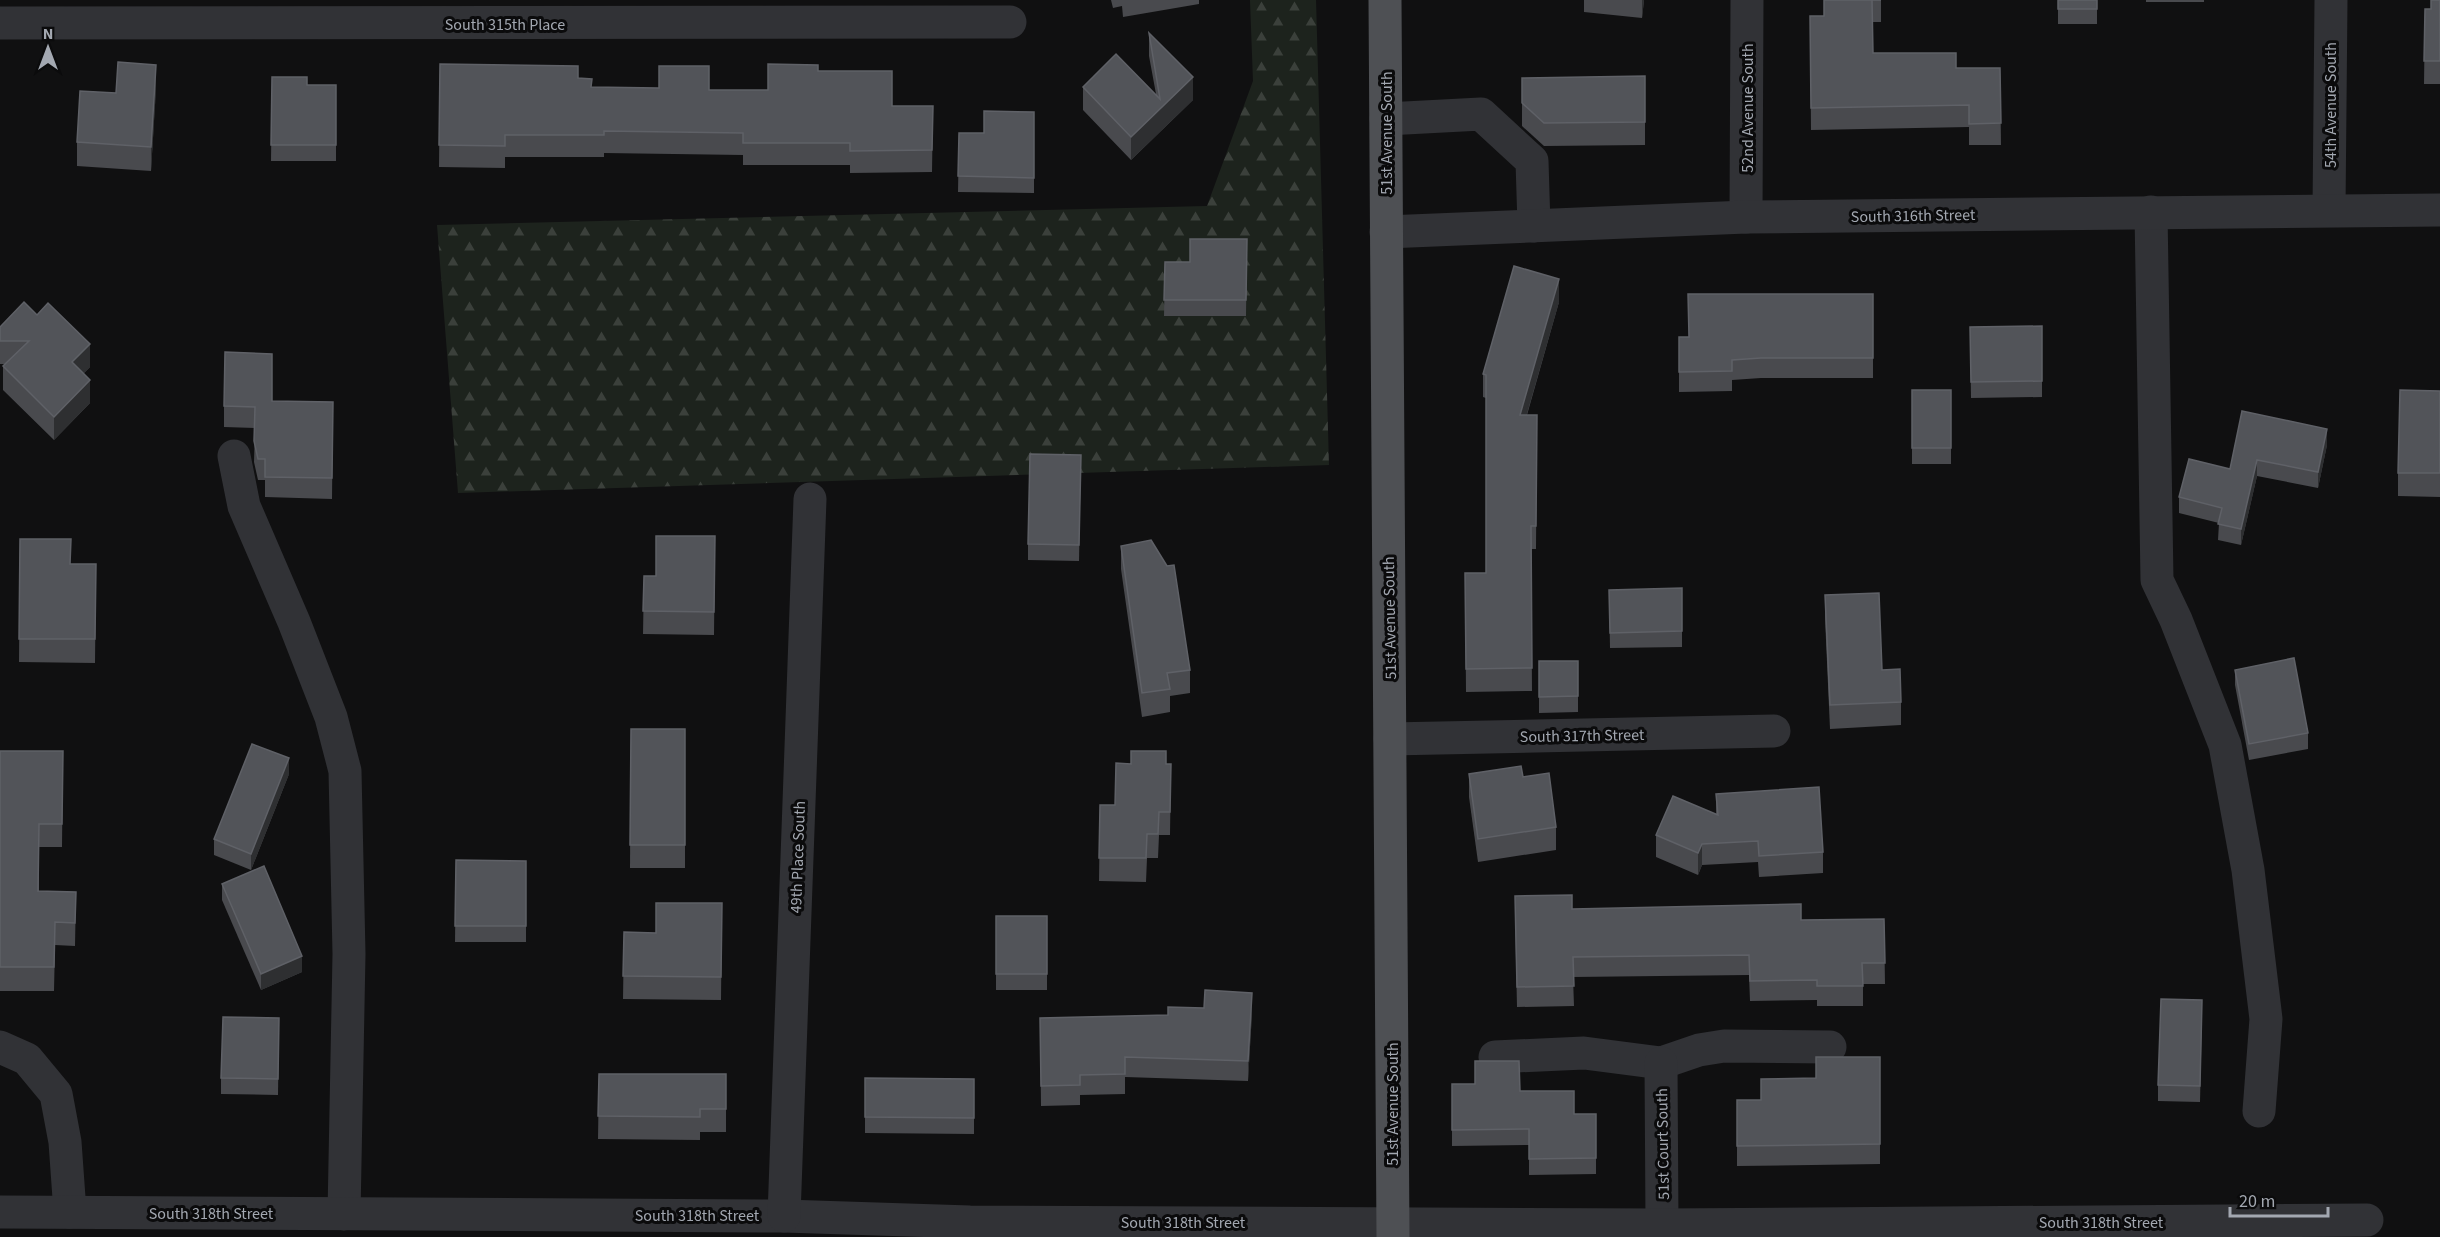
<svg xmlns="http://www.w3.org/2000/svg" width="2440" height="1237" font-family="'Source Sans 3',sans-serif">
<defs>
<pattern id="forest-firs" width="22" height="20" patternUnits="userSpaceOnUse" patternTransform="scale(1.5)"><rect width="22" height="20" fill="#1d231d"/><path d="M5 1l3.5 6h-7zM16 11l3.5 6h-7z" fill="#3b403b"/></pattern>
</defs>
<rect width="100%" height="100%" fill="#101011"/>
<!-- forest -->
<polygon fill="url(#forest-firs)" points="1250,0 1316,0 1329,465 458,493 437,225 1207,206 1253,81"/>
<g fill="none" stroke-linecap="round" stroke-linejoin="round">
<!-- minor -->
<g stroke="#313236" stroke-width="33">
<polyline points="0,23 1010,22"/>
<polyline points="1386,119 1481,114 1532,161 1534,226"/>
<polyline points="2329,210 2331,0"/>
<polyline points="2151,212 2157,580 2176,620 2225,745 2248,870 2266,1019 2259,1111"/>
<polyline points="1746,217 1747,0"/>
<polyline points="1386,232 1746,217 2440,210"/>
<polyline points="234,456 244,506 294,622 331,717 345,771 349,954 344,1214"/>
<polyline points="1390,739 1774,731"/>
<polyline points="0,1047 27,1059 56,1094 65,1142 70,1212"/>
<polyline points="1495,1057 1584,1053 1661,1063 1699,1050 1724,1046 1830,1047"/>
<polyline points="1661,1063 1662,1225"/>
<polyline points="0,1212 784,1216 970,1222 1662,1225 2367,1220"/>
<polyline points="784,1216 810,499"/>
</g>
<!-- major -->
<polyline stroke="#4e5054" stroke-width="33" points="1385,0 1393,1237"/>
</g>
<!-- wall -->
<g fill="#494a4e">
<polygon points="1111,0 1199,0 1199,4 1123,17 1122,6 1113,8"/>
<polygon points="1584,0 1644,0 1642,18 1584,12"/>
<polygon points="1824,0 1881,0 1881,22 1873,22 1873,53 1956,68 2000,68 2001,145 1969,145 1969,127 1811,130 1810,16 1824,16"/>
<rect x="2058" y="0" width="39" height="24"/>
<rect x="2146" y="0" width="58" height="2"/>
<polygon points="2440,0 2440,84 2424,84 2425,9 2431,9"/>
<polygon points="1149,33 1193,100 1131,160 1083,110 1083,87 1156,94 1149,56"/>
<polygon points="440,64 592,87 709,90 768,90 818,71 892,106 933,106 932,172 850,173 850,165 743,165 743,155 604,153 604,157 505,157 505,168 439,167"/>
<polygon points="1645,76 1645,145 1544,146 1522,126 1522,78"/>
<polygon points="272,77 307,85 336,85 336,161 271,161"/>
<polygon points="156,88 151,171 77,166 77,142 116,93"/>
<polygon points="1034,112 1034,193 958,192 959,133 984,133"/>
<polygon points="1247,239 1246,316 1164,316 1165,262 1190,262"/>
<polygon points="1873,294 1873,378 1761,378 1732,380 1732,391 1679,392 1679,337 1689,337"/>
<polygon points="1559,302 1527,415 1537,415 1536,549 1531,549 1532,691 1466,692 1465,573 1486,573 1486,398 1483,397 1483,374"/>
<polygon points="2042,326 2042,397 1971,398 1970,327"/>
<polygon points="0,327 90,367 84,373 90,403 54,440 3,390 3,366 6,364 0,364"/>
<rect x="1912" y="390" width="39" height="74"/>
<polygon points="2440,391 2440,497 2398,496 2398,473"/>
<polygon points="272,401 333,402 332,499 265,497 265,480 258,480 254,462 255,428 224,427 224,406"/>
<polygon points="2242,411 2327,445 2318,488 2257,476 2241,545 2218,540 2219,523 2179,513 2179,497 2230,469"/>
<polygon points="1081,455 1079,561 1028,560 1028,544"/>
<polygon points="715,536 714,635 643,634 644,576 656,576"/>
<polygon points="20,539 71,564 96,564 95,663 19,662"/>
<polygon points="1121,546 1190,670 1190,693 1170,696 1170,712 1142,717 1121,569"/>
<polygon points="1682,588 1682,647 1610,648 1609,590"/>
<polygon points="1825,595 1882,670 1901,702 1901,725 1830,729 1825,618"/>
<polygon points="1539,661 1578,661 1578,712 1539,713"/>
<polygon points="2235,670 2308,733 2308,749 2249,760 2235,685"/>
<polygon points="631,729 685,729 685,868 630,868"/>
<polygon points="0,751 63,751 62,847 39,847 39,891 76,892 75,946 55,945 54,991 0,991"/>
<polygon points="1166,764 1171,764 1170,835 1159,835 1158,858 1147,858 1146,882 1099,881 1100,805 1115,805"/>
<polygon points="289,774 251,870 214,855 214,839"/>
<polygon points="1469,774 1523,777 1556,827 1556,850 1478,862 1469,797"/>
<polygon points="1716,794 1823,852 1823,873 1759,877 1758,862 1702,865 1698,875 1656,857 1656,835 1716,815"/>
<polygon points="456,860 526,861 526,942 455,942"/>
<polygon points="222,884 302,972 261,990 222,900"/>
<polygon points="722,903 721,1000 623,999 624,932 656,933"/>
<polygon points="1572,909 1801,920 1884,919 1885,984 1863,984 1863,1006 1817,1006 1817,1000 1750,1001 1749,975 1573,977 1574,1006 1517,1007 1515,916"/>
<rect x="996" y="916" width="51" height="74"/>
<polygon points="1252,1013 1248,1081 1125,1077 1125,1094 1080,1095 1080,1105 1041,1106 1040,1018"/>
<polygon points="2202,1016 2200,1102 2158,1101 2158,1085"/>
<polygon points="279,1018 278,1095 221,1094 221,1078"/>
<polygon points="1880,1057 1880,1164 1737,1166 1737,1100 1761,1100 1816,1078"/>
<polygon points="599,1074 726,1074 726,1132 700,1132 700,1140 598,1139"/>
<polygon points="865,1078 974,1079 974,1134 865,1133"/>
<polygon points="1452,1084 1520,1091 1574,1114 1596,1114 1596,1174 1529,1175 1529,1145 1452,1146"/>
</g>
<!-- shaded-wall -->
<g fill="#2e2f31">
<polygon points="1642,0 1644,0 1642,18"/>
<polygon points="156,65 156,88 151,171 151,147"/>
<polygon points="1193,77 1193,100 1131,160 1131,137"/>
<polygon points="1559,279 1559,302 1520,438 1520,415"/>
<polygon points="90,344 90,367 72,385 72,362"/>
<polygon points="90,380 90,403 54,440 54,417"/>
<polygon points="2327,429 2327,445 2318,488 2318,472"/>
<polygon points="2257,460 2257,476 2241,545 2241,529"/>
<polygon points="289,758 289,774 251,870 251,854"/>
<polygon points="1702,844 1702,865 1698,875 1698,853"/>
<polygon points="302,956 302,972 261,990 261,974"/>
<polygon points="1252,993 1252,1013 1248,1081 1248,1061"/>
</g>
<!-- building -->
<g fill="#525459" stroke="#5f6167" stroke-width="1.5">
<polygon points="1824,0 1881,0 1872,0 1873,53 1956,53 1956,68 2000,68 2001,123 1969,124 1969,105 1811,108 1810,16 1824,16"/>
<rect x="2058" y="0" width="39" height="9"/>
<polygon points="2431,0 2440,0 2440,61 2424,61 2425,9 2431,9"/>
<polygon points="1149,33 1193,77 1131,137 1083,87 1116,54 1160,99"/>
<polygon points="118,62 156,65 151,147 77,142 80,91 116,93"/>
<polygon points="440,64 578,66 578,78 592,79 591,87 659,88 659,66 709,66 709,90 768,90 768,64 818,65 818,71 892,71 892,106 933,106 932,150 850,151 850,143 743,143 743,133 604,131 604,135 505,135 505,146 439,145"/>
<polygon points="1645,76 1645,122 1544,123 1522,103 1522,78"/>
<polygon points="272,77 307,77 307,85 336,85 336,145 271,145"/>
<polygon points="984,111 1034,112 1034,178 958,176 959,133 984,133"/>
<polygon points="1190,239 1247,239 1246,300 1164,300 1165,262 1190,262"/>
<polygon points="1514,266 1559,279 1520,415 1537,415 1536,526 1531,526 1532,668 1466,669 1465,573 1486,573 1486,375 1483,374"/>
<polygon points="1688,294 1873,294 1873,358 1761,358 1732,360 1732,371 1679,372 1679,337 1689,337"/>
<polygon points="24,302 37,315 48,303 90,344 72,362 90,380 54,417 3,366 29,341 0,341 0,327"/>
<polygon points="2042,326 2042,381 1971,382 1970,327"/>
<polygon points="225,352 272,354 272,401 333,402 332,478 265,477 265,459 258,459 254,441 255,407 224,406"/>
<rect x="1912" y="390" width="39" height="58"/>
<polygon points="2400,390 2440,391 2440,473 2398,473"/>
<polygon points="2242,411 2327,429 2318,472 2257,460 2241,529 2218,524 2222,508 2179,497 2189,459 2230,469"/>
<polygon points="1030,454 1081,455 1079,545 1028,544"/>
<polygon points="656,536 715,536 714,612 643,611 644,576 656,576"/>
<polygon points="20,539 71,539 70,564 96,564 95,639 19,639"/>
<polygon points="1151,540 1167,566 1174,565 1190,670 1167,673 1170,689 1142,693 1121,546"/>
<polygon points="1682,588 1682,631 1610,633 1609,590"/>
<polygon points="1879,593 1882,670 1900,669 1901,702 1830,705 1825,595"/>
<polygon points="2294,658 2308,733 2249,744 2235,670"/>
<polygon points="1539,661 1578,661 1578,696 1539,697"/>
<polygon points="631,729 685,729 685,845 630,845"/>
<polygon points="252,744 289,758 251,854 214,839"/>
<polygon points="0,751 63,751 62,824 39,824 38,891 76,892 75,923 55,922 54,967 0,967"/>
<polygon points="1131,751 1166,751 1166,764 1171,764 1170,812 1159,812 1158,834 1147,834 1146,858 1099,858 1100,805 1115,805 1116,763 1131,764"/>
<polygon points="1521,766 1523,777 1549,773 1556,827 1478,839 1469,774"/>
<polygon points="1819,787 1823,852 1759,856 1758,841 1702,844 1698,853 1656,835 1673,796 1718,815 1716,794"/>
<polygon points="456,860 526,861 526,926 455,926"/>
<polygon points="264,866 302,956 261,974 222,884"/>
<polygon points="1572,895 1572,909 1801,904 1801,920 1884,919 1885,963 1862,963 1863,986 1817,986 1817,980 1750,981 1749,955 1573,957 1574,986 1517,987 1515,896"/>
<polygon points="656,903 722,903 721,977 623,976 624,932 656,933"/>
<rect x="996" y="916" width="51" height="58"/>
<polygon points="1205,990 1252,993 1248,1061 1125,1057 1125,1074 1080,1075 1080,1085 1041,1086 1040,1018 1168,1015 1168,1007 1204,1008"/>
<polygon points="2161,999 2202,1000 2200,1086 2158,1085"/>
<polygon points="223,1017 279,1018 278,1079 221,1078"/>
<polygon points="1816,1057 1880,1057 1880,1144 1737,1146 1737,1100 1761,1100 1761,1079 1816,1078"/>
<polygon points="1475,1061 1519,1061 1520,1091 1574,1091 1574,1114 1596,1114 1596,1158 1529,1159 1529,1129 1452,1130 1452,1084 1475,1084"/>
<polygon points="599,1074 726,1074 726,1109 700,1109 700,1117 598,1116"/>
<polygon points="865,1078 974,1079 974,1118 865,1117"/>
</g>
<g text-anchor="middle" stroke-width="6" stroke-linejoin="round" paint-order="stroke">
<!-- street labels -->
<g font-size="16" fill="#a3a8b1" stroke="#0b0b0c">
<text x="505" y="30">South 315th Place</text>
<text transform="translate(2330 105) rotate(-90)" y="6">54th Avenue South</text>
<text transform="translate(1747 108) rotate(-90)" y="6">52nd Avenue South</text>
<text transform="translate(1386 133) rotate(-90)" y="6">51st Avenue South</text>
<text transform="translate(1913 215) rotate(-1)" y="6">South 316th Street</text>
<text transform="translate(1389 618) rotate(-91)" y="6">51st Avenue South</text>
<text transform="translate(1582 735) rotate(-1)" y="6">South 317th Street</text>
<text transform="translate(797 857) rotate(-88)" y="6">49th Place South</text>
<text transform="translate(1392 1104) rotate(-90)" y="6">51st Avenue South</text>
<text transform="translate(1662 1144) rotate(-91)" y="6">51st Court South</text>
<text x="211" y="1219">South 318th Street</text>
<text x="697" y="1221">South 318th Street</text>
<text x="1183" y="1228">South 318th Street</text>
<text x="2101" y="1228">South 318th Street</text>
</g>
</g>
<!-- north arrow -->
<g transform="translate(48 48)" stroke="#0b0b0c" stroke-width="4.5" paint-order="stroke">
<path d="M0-4.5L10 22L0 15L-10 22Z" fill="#a3a8b1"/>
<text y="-9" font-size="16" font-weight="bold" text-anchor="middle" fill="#a3a8b1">N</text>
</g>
<!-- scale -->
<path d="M2230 1207v9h98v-9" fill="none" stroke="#a3a8b1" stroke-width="3"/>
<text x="2239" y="1207" font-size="18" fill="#a3a8b1" stroke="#0b0b0c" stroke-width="4.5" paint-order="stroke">20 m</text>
</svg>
